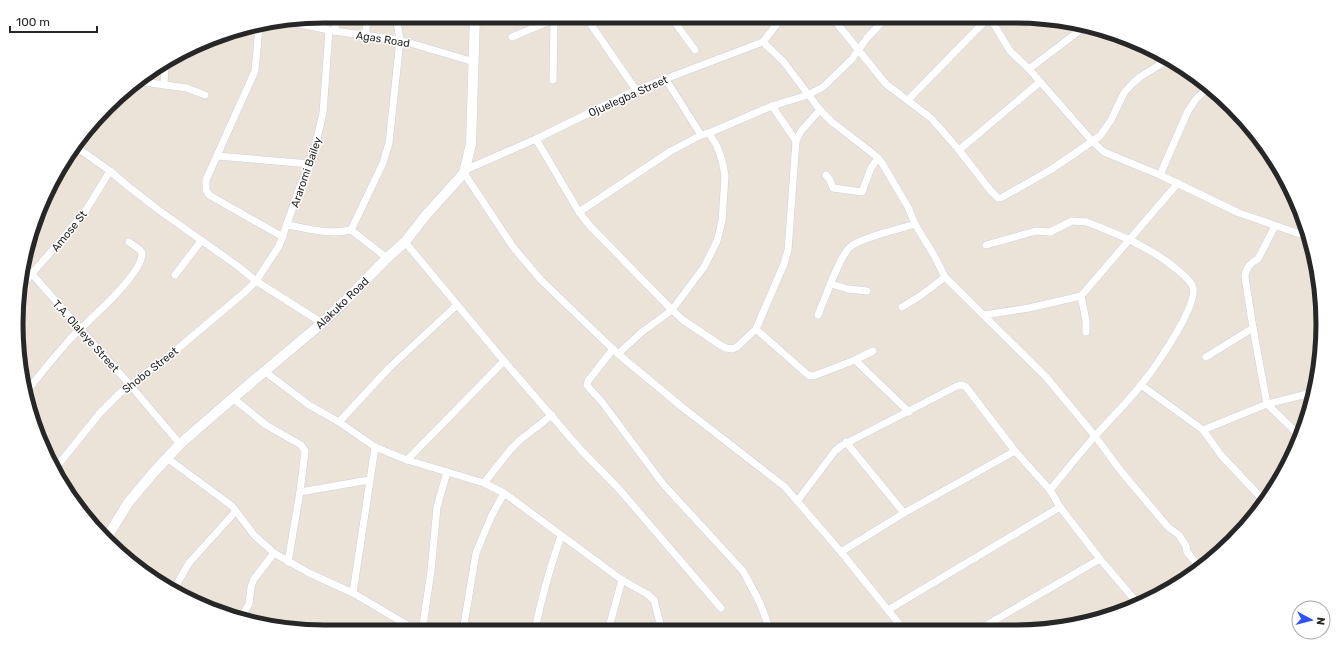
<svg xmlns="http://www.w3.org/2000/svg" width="1339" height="648" font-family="Rubik,sans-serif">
<rect width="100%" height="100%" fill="#ebe3d7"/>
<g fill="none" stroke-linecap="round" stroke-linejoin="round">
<!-- street casing -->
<g stroke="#ccd0e2" stroke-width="8">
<g id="street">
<polyline points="585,16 636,90"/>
<polyline points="670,16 695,50"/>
<polyline points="831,16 886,84 931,118 959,150 990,190 998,198 1001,198 1052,169 1100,136 1111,120 1124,93 1132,84 1140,77 1169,59"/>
<polyline points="989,16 1010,51 1029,69 1092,141 1104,152 1160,175 1239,213 1309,237"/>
<polyline points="290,22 334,31 400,40 474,62"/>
<polyline points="259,27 255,71 206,180 206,190 209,195 283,237"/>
<polyline points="334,31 338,16"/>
<polyline points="365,36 368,16"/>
<polyline points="512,37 562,16"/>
<polyline points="763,42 783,61 820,110 832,122 876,156 882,163 908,207 915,224 935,257 945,277 1046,377 1095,436 1120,470 1168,527 1179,535 1186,546 1187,552 1201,569"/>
<polyline points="1029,69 1087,25"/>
<polyline points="665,78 701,135"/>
<polyline points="553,80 554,21"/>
<polyline points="135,81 187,88 205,95"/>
<polyline points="164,84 165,65"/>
<polyline points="908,100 990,16"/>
<polyline points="772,106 796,141"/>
<polyline points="536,139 579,212 590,226 672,310 683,320 720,345 726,348 732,349 737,347 756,329 784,264 788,250 789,237 796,141 801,131 820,110"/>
<polyline points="75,146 110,171 129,187 160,211 239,267 256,281 322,323"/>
<polyline points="959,150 1040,82"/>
<polyline points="217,156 311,164"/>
<polyline points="465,170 536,139 636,90 763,42 783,16"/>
<polyline points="464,173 513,247 541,280 618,354 682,407 785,487 841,552 904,630"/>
<polyline points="826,175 830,180 833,188 862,192 871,168 878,158"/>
<polyline points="1160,175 1188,111 1196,99 1209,87"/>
<polyline points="579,212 671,151 701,135 709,133 772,106 808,95 823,87 852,59 867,38 888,16"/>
<path d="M288 225C309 229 330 235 351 230L383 163 389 143 400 40 396 16"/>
<path d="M1275 226 1258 259C1251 262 1245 269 1245 277L1253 328 1267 404 1301 437"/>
<polyline points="351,230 387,258"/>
<polyline points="405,242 504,361 581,450 619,489 721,608"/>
<path d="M986 245 1036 231 1050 232 1072 221 1087 222C1118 235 1149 246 1175 268 1181 273 1188 278 1192 285 1202 302 1153 370 1141 385 1127 403 1111 418 1096 435 1080 453 1065 472 1050 490"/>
<polyline points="22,265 32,274 130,385 180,444"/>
<polyline points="175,275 201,241"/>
<polyline points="831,284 848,289 867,291"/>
<polyline points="21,286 57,245 86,210 110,171"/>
<polyline points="1081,296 1086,321 1086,332"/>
<polyline points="902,307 920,296 945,277"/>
<path d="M818 315C825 299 839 257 850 247 860 238 900 229 915 224"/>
<polyline points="984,315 1029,308 1081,296 1178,183"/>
<polyline points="756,329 807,374 810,376 816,375 855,360 873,351"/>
<polyline points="613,349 588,381 587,385 590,389 602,402 663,484 743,571 760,603 770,630"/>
<polyline points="618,354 642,332 672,310 704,267 717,241 722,221 725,176 722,160 717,146 709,133"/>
<polyline points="1206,357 1253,328"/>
<polyline points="855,360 909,412"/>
<polyline points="264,371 309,405 339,422 375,447 407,460 484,483 504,493 622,580 647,594 654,600 662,631"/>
<polyline points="1141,385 1203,430 1221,455 1265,502"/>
<path d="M27 391C41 373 55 356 70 339 86 322 143 275 142 253L140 250 129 242"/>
<polyline points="233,398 266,425 301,445 305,451 300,492 288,562"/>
<polyline points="339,422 389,368 457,305"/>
<polyline points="1203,430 1267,404 1315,392"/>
<polyline points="846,442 904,513"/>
<polyline points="167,458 232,506 254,535 274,553 309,573 353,593 419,632"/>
<polyline points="407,460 504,361"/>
<polyline points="54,470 100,413 121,392 169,356 245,292 256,281 279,246 300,187 311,164 323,113 329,30"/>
<polyline points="484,483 510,450 520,440 552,415"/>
<polyline points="300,492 369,480"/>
<polyline points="798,500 835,451 841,446 957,386 962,385 966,387 1015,451 1050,490 1060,507 1100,559 1139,605"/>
<polyline points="841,552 904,513 1015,451"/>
<polyline points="174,589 189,563 236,511"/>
<polyline points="353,593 375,447"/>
<polyline points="888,610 1060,507"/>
<polyline points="240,619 249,604 251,587 254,579 274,553"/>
<polyline points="891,630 898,623"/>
<polyline points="978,630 1100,559"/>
<polyline points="463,631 476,553 492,515 504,493"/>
<path d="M535 631C541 598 550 568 561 536"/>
<polyline points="608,631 622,580"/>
<polyline points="422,632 431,571 437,507 447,472"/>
</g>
</g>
<!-- secondary casing -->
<g stroke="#ccd0e2" stroke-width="11">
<polyline id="secondary" points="106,539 128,503 153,473 180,444 233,398 322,323 347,299 387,258 405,242 426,215 464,173 471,144 475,16"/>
</g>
<!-- street -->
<use href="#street" stroke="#fff" stroke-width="7"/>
<!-- secondary -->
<use href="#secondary" stroke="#fff" stroke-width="10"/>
</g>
<g text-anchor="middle" stroke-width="3" stroke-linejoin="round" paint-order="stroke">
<!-- street labels -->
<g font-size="11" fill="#272727" stroke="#fff">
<text transform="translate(383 39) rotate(9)" y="4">Agas Road</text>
<text transform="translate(628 96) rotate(-24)" y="4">Ojuelegba Street</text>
<text transform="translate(306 172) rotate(-71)" y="4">Araromi Bailey</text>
<text transform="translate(69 231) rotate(-51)" y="4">Amose St</text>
<text transform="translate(342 303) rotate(-44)" y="4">Alakuko Road</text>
<text transform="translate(86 336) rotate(48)" y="4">T.A. Olaleye Street</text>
<text transform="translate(150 370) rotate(-38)" y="4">Shobo Street</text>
</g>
</g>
<!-- crop -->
<path d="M0 0H1339V648H0ZM324 23H1015A301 301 0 0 1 1316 324V324A301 301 0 0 1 1015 625H324A301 301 0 0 1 23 324V324A301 301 0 0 1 324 23Z" fill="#fff" fill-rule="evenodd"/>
<path fill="none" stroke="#272727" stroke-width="5" d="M324 23H1015A301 301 0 0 1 1316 324V324A301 301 0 0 1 1015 625H324A301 301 0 0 1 23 324V324A301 301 0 0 1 324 23Z"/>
<!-- north arrow -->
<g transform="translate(1311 620) rotate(97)"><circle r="19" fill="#ffffff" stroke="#a9a9a9"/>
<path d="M0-3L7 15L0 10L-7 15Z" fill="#3050ff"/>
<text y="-6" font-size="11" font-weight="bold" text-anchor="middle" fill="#272727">N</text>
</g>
<!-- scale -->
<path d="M10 26v6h87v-6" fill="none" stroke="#272727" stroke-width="2"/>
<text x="16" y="26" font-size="12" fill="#272727" stroke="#ffffff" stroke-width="3" paint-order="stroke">100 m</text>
</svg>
